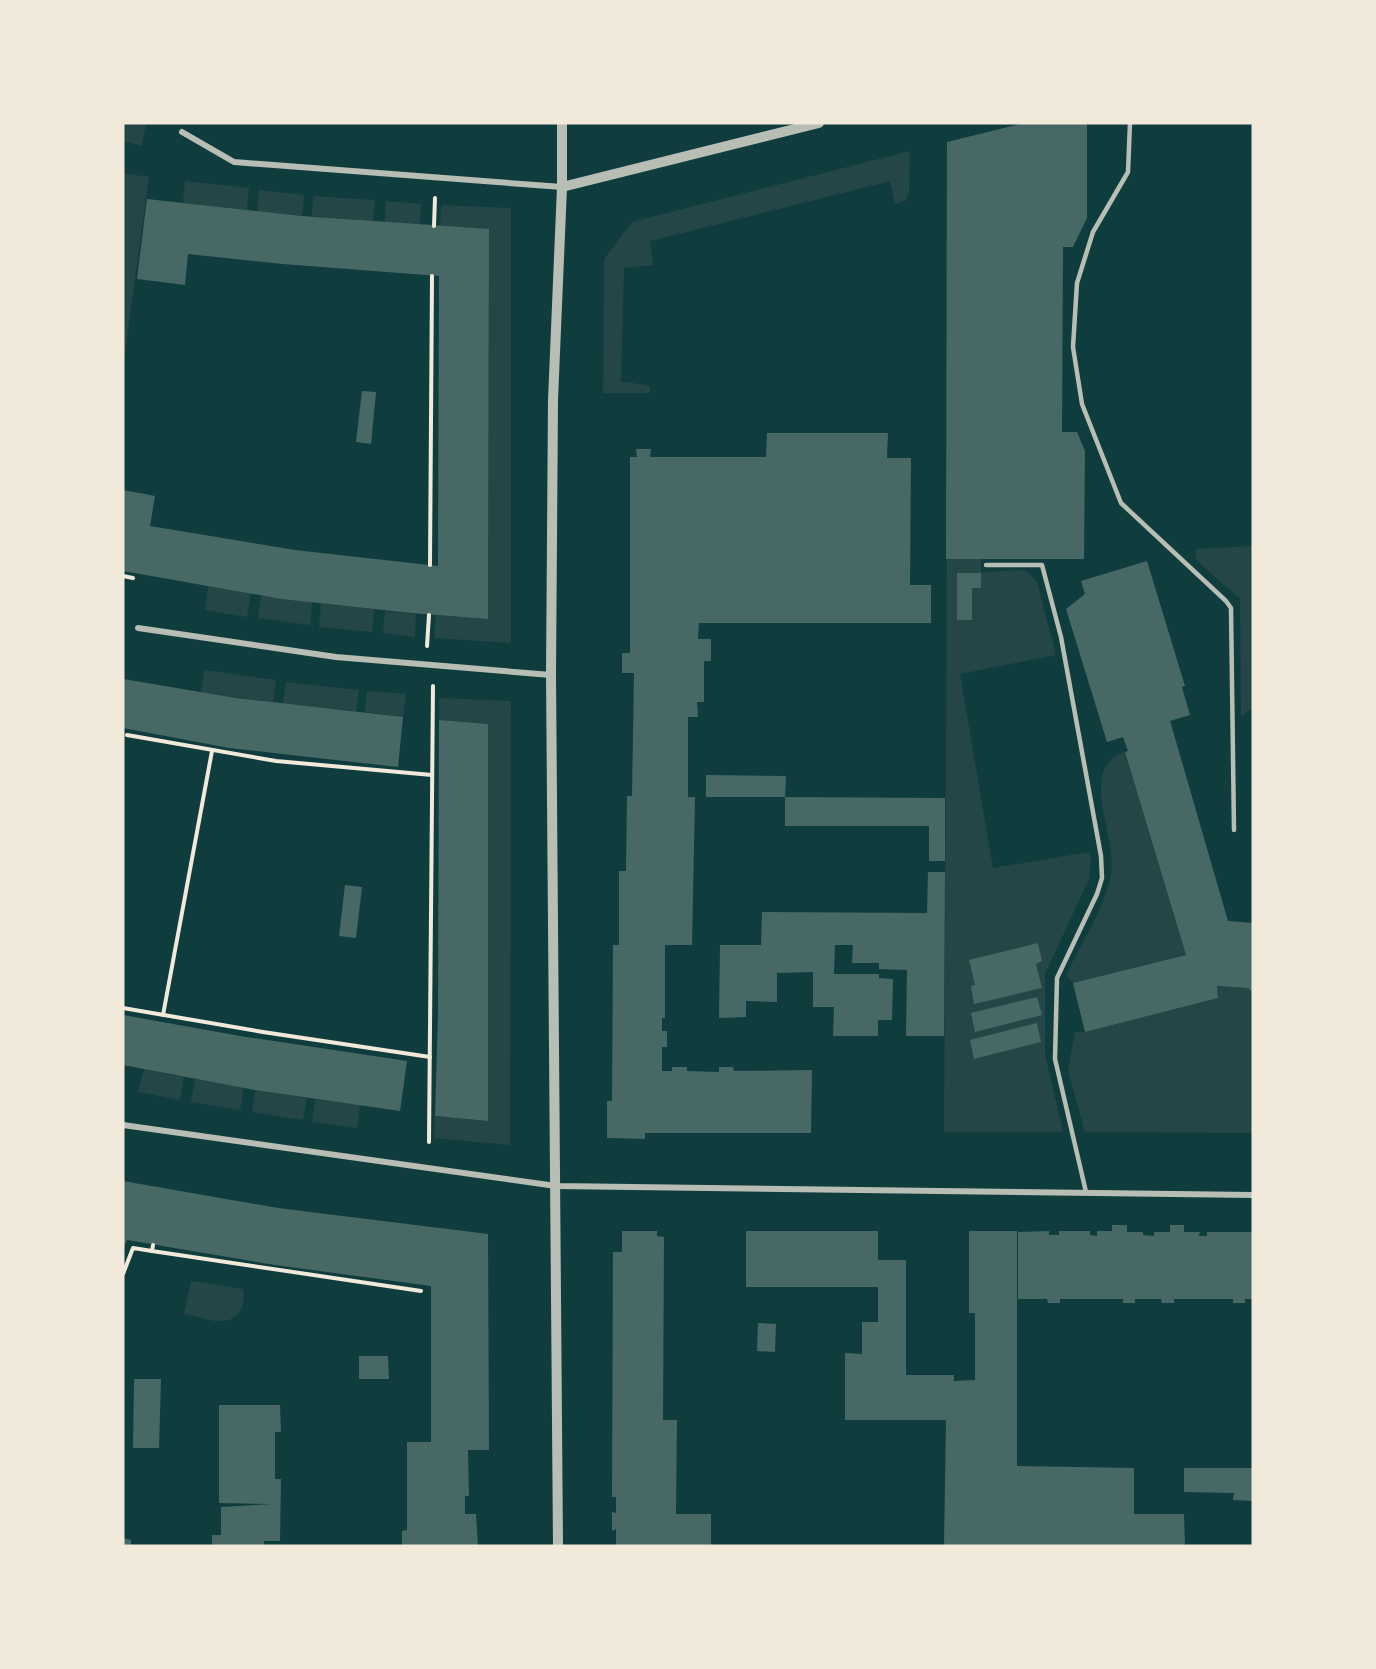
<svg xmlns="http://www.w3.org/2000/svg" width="1376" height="1669" font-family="'Source Serif 4',serif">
<rect width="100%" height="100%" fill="#0f3d3e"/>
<!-- green -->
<g fill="#244646">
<polygon points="123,123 146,123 142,146 123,141"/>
<polygon points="910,151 909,192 905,201 895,204 890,181 650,241 653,265 624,268 621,381 650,386 650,393 603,393 604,259 632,222"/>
<polygon points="123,173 149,177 123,367"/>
<polygon points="185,181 249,188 247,210 183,203"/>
<polygon points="259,190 304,195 302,216 257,211"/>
<polygon points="313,196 375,200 373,221 312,216"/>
<polygon points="386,201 421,204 420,225 385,222"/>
<polygon points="441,205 511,208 511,643 434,638 436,615 488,619 489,229 440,226"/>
<polygon points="1253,546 1253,707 1241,717 1240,599 1197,561 1195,549"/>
<polygon points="947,559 981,559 981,572 1026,570 1037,582 1056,655 960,674 993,868 1089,852 1091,860 1089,879 1045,974 1045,1054 1063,1132 944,1132"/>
<polygon points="208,586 251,593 247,617 205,610"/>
<polygon points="261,595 312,602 310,625 258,618"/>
<polygon points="321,604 374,609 372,632 319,627"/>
<polygon points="385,611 416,614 415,637 383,633"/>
<polygon points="204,670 276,680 273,702 201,693"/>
<polygon points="286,682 359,690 356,711 283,704"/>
<polygon points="367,691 406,694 403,717 365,712"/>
<polygon points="439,698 511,701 510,1145 434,1138 435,1116 488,1121 488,724 439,720"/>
<path d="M1125 752 1186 955 1073 983 1066 975C1081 944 1105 907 1111 874 1118 838 1076 767 1125 752Z"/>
<polygon points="1217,986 1249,988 1249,990 1253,991 1253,1133 1085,1132 1068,1071 1075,1032 1085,1032 1218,998"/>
<polygon points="144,1069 184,1077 180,1100 138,1092"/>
<polygon points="195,1079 244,1087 240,1110 191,1102"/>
<polygon points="255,1090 307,1098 303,1120 252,1112"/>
<polygon points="315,1099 360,1105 357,1128 312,1122"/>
<path d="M191 1281 243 1289C246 1304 240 1320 223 1321 211 1322 196 1316 184 1314Z"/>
</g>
<!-- building -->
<g fill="#486865">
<polygon points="1024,123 1087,123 1087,218 1073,247 1063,247 1062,432 1077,432 1085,451 1084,559 946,559 947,142"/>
<polygon points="147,199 302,216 489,229 488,619 411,613 282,599 123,571 123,490 155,496 150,526 295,550 438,566 439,276 283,264 188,254 185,285 137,279"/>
<polygon points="362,391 376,392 371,444 356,442"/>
<polygon points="767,433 888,433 887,458 911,458 910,585 931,585 931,623 699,623 698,639 711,639 711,661 704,661 704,702 697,702 698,717 688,717 688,797 695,797 692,945 665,945 665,1018 662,1018 662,1031 667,1031 667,1047 662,1047 662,1071 672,1071 672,1067 687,1067 687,1071 719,1072 719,1067 733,1067 734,1071 812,1070 811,1133 645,1133 645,1139 607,1138 607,1101 612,1101 613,945 619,945 619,871 626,871 627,796 632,796 634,673 622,673 622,653 630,653 630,457 637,457 636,449 651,449 650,457 766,457"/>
<polygon points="1147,561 1185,686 1182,687 1190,715 1170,721 1171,724 1228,921 1253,923 1253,991 1249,990 1249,988 1217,986 1218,998 1085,1032 1073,983 1186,955 1125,752 1128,751 1123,737 1107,742 1066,609 1085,594 1081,581"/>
<polygon points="957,573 981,573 981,588 972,588 972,620 957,620"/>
<polygon points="123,679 236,698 403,717 398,767 229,748 123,728"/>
<polygon points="439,720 488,724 488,1121 435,1116 438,1017"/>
<polygon points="706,775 786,776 785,797 706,797"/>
<polygon points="785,797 945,798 945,861 929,861 929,826 785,826"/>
<polygon points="928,872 945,872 944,1036 906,1036 907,970 879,969 879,963 852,963 853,945 835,945 834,974 879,974 879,978 893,979 892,1020 878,1020 878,1036 833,1036 834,1007 813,1007 813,972 777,973 777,1002 746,1001 746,1017 719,1018 720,945 761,945 762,912 927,913"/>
<polygon points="345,885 362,887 356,938 339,936"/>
<polygon points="1038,943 1042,961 1036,964 1042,988 974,1004 971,986 975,985 969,960"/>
<polygon points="1037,997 1042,1015 975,1032 971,1013"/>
<polygon points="123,1015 240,1036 407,1061 400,1111 255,1090 123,1065"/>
<polygon points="1037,1023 1041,1042 974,1059 970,1040"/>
<polygon points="123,1181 278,1208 488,1234 489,1450 468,1450 469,1496 465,1496 465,1514 476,1514 478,1546 402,1546 402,1531 407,1530 407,1442 431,1442 431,1286 275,1265 127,1240 123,1249"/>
<polygon points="1112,1225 1127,1225 1127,1232 1143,1232 1143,1235 1154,1236 1154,1232 1170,1232 1170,1225 1184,1225 1184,1232 1200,1232 1199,1236 1207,1236 1207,1232 1253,1232 1253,1299 1245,1299 1245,1303 1233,1303 1233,1299 1174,1299 1174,1303 1162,1303 1161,1299 1135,1299 1135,1303 1123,1303 1123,1299 1060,1299 1060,1303 1048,1303 1047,1299 1018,1299 1018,1232 1049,1231 1049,1235 1059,1235 1059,1231 1090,1231 1090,1235 1097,1236 1097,1231 1112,1231"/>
<polygon points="622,1231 657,1231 657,1236 664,1237 663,1420 677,1420 676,1514 711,1514 711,1546 616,1546 616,1529 612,1531 612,1512 616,1513 616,1497 612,1497 613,1252 622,1252"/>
<polygon points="746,1231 878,1231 878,1260 906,1260 906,1375 954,1375 954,1381 975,1380 975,1313 969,1313 969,1231 1017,1231 1017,1466 1134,1468 1134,1514 1184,1514 1185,1546 944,1546 946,1420 845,1420 845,1353 862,1354 862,1322 878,1322 878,1287 746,1287"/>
<polygon points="758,1323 776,1324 775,1352 757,1351"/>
<polygon points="359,1356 388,1356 389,1379 359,1379"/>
<polygon points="134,1379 161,1379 159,1448 133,1448"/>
<polygon points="219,1405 280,1405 281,1432 275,1432 275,1479 281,1479 280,1541 264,1541 264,1546 212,1546 212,1535 221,1535 221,1507 273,1504 219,1503"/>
<polygon points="1184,1468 1253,1468 1253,1501 1233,1500 1234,1493 1184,1492"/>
<polygon points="123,1538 131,1540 131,1546 123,1546"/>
</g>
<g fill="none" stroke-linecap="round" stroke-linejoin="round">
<!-- path -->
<g stroke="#f1e9da" stroke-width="4">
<polyline points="434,226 435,198"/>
<polyline points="430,565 432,276"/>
<polyline points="123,576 133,578"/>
<polyline points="427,646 429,615"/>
<polyline points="127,735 276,761 432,775"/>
<polyline points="123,1008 263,1032 430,1057"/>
<polyline points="163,1015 212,751"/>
<polyline points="429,1142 433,686"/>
<polyline points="153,1245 152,1251 421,1291"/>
<polyline points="123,1274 133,1248 152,1251"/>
</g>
<!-- service -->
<g stroke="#b8beb3" stroke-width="4.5">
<polyline points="1130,123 1128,172 1093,232 1077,283 1073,347 1082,404 1121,503 1226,601 1231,608 1234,830"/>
<polyline points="986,565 1042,565 1061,637 1101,856 1102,878 1097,894 1057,978 1055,1059 1086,1192"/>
</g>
<!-- minor -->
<g stroke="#b8beb3" stroke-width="6">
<polyline points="182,132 234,162 562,187"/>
<polyline points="138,628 336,657 551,675"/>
<polyline points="123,1125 556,1186 1253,1195"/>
</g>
<!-- tertiary -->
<g stroke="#b8beb3" stroke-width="10">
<polyline points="562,187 819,123"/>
<polyline points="558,1546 551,675 553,400 562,187 562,123"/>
</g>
</g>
<!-- border -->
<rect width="1376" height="1669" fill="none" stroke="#f1e9da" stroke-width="249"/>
</svg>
